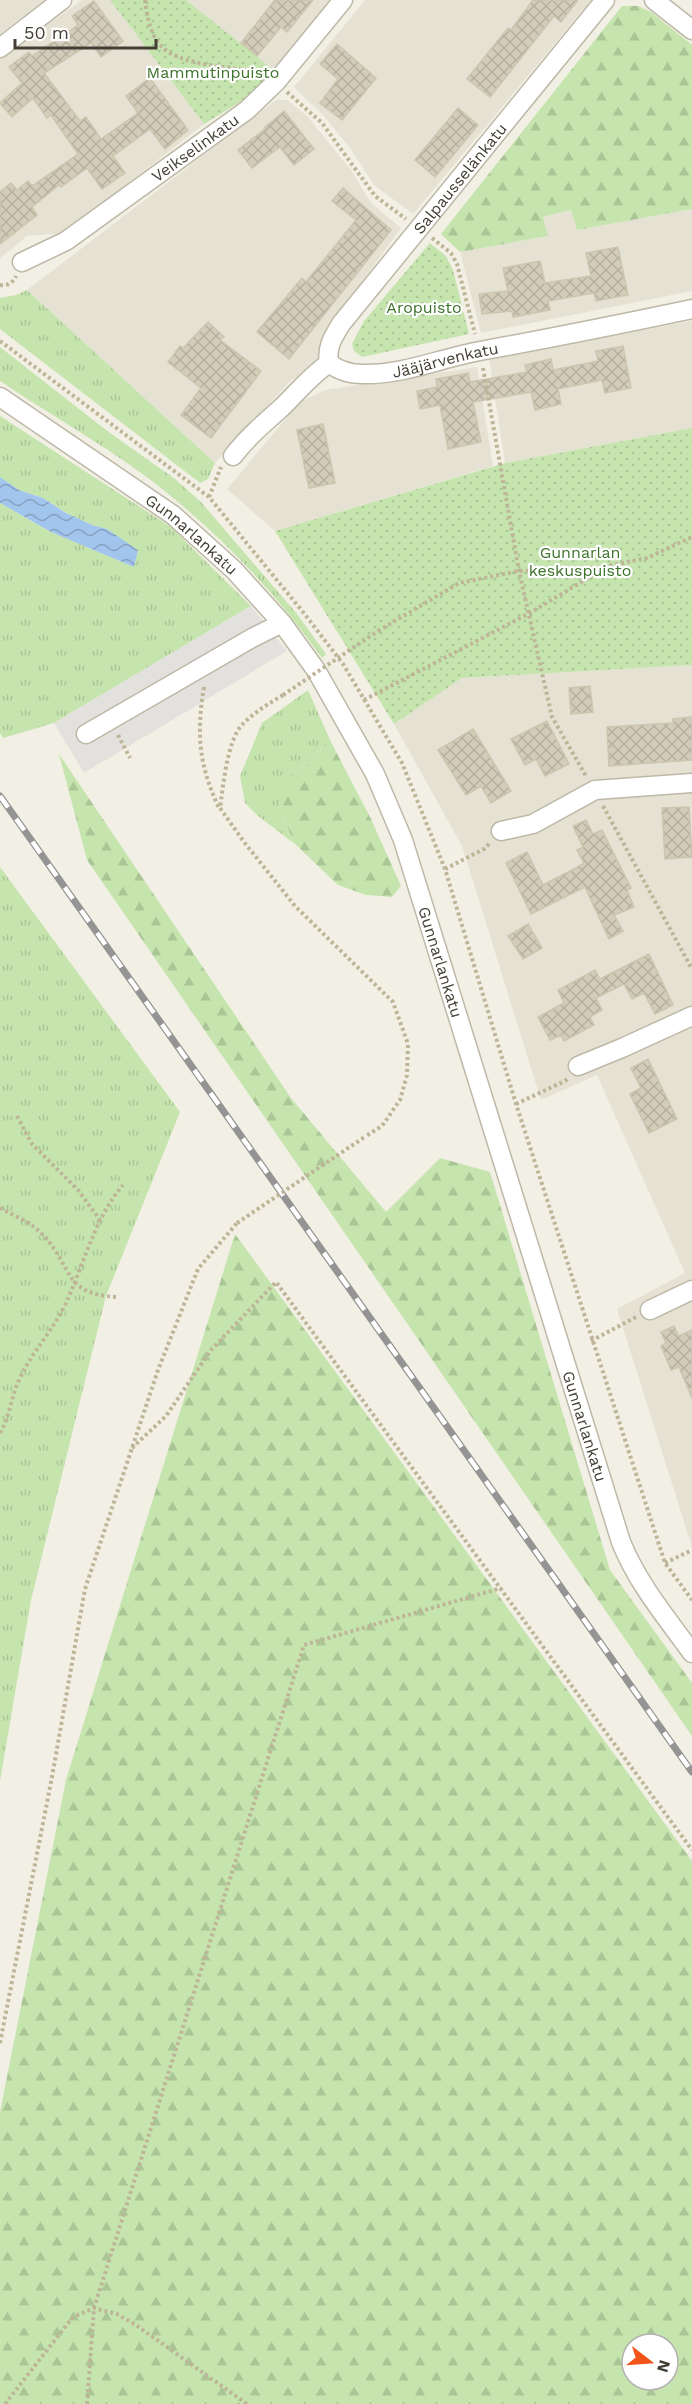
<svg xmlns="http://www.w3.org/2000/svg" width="692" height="2404" font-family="'Work Sans',sans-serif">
<defs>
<pattern id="grass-tufts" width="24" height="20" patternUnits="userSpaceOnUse" patternTransform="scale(1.5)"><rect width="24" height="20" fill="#c6e5ae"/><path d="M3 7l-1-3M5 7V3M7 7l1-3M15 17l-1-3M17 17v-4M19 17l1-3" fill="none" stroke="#abc696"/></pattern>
<pattern id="forest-firs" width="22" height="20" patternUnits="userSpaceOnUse" patternTransform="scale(1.5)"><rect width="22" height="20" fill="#c6e5ae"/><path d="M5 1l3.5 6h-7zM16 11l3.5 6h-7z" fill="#abc696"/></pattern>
<pattern id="park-dots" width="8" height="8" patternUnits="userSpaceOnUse" patternTransform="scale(1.5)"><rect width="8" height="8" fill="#c6e5ae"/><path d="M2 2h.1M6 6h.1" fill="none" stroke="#abc696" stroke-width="1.8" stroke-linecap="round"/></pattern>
<pattern id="water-waves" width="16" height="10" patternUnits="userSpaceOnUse" patternTransform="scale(1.5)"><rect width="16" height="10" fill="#a2c5ed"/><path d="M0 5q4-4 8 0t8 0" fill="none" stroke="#86a1c1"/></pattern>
<pattern id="building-cross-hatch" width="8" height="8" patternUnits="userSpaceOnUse" patternTransform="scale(1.5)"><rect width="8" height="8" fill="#d3ccba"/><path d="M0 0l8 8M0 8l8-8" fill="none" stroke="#b6b0a0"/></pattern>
</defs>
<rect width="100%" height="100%" fill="#f2efe4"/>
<!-- residential -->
<g fill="#e5e2d3">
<polygon points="0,0 45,0 0,34"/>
<polygon points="82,0 110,0 204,124 64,233 27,236 0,258 0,59"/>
<polygon points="186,0 334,0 275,71"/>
<polygon points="365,0 591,0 413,214 374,185 350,148 323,115 294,87"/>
<polygon points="276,100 287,100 307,116 351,170 371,203 401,228 345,305 326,337 318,363 290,381 215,463 27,290"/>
<polygon points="692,209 692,291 481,333 460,252 548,236 543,217 572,210 577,230"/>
<polygon points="692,321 692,428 505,463 489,358"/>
<polygon points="477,367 493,466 275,531 227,489 300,402 325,390"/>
<polygon points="692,665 692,1547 617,1309 685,1273 597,1075 541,1100 462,846 394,724 462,678"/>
</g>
<!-- grass -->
<g fill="url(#grass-tufts)">
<polygon points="27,290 215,463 208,479 200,483 0,329 0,298 16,295"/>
<path d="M0 347 106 430 175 479 201 502 297 614 326 654 322 658C273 589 216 530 148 478 101 443 49 414 0 381Z"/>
<polygon points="0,416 171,527 251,606 54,723 3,738 0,733 0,503 51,532 134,567 107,529 92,525 66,513 43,498 19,490 0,477"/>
<polygon points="308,690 330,740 287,779 282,815 295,844 258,816 245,803 240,776 262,723"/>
<polygon points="0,867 180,1112 106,1296 31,1600 0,1781"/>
</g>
<!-- forest -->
<g fill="url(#forest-firs)" fill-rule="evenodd">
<polygon points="622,6 638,6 651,12 692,45 692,209 577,230 571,210 543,217 548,236 460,252 441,234"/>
<polygon points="330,740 371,819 401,886 392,897 366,895 338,885 295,844 282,815 279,797 287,779"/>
<polygon points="59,754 291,1098 386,1212 440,1158 490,1172 610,1570 692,1683 692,1736 87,860"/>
<path d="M235 1234 692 1861V2404H0V2112L66 1780ZM632 2344H668V2380H632Z"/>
</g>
<!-- park -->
<g fill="url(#park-dots)">
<polygon points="110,0 186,0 275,71 240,102 204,124"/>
<polygon points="430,243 446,256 453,270 469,334 362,357 354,351 352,344 364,321"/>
<polygon points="692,428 692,665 462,678 394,724 275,531 505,463"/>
</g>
<!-- parking -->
<polygon fill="#e2e1dd" points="251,606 287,651 84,773 54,723"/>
<!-- water -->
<polygon fill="url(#water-waves)" points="0,477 19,490 43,498 66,513 92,525 107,529 138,550 134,567 51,532 0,503"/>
<!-- building -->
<g fill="url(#building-cross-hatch)" stroke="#cdc5ae" stroke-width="1.5">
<polygon points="275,0 313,0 287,32 281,27 257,56 241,43"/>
<polygon points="533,0 578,0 561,22 554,16 490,97 467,79 508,28 511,30"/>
<polygon points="94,1 123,41 101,57 91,43 44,73 80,121 86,117 101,139 138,113 126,96 150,78 188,130 165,149 150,129 113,156 125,173 102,189 87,168 61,187 59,185 32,207 37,215 0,244 0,192 11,183 17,190 28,181 32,186 78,154 51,115 47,118 33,98 12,117 0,103 22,83 9,67 29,52 32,56 78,25 72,16"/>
<polygon points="337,44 376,78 342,120 320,103 338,79 320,64"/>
<polygon points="458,108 478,125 435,177 415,160"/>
<polygon points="284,111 314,149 294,165 280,147 252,168 238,150 265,129 264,128"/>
<polygon points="343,188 391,230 289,359 257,332 302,278 306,282 356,220 332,201"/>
<polygon points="618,247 628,295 596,301 594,293 548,301 550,310 513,317 512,311 482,314 479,294 508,291 503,268 540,261 545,283 591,276 586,253"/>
<polygon points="208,322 224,337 220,340 261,371 211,438 181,415 201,388 168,362 180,346 183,348"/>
<polygon points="623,346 631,388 605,393 602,380 558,389 561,404 535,410 531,392 473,402 481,442 448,449 440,405 420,409 417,391 437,387 436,379 468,373 470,382 527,372 525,365 551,359 553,370 598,361 596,351"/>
<polygon points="323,424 335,483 309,488 297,430"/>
<polygon points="590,686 593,712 571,714 569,688"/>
<polygon points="692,717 692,760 609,766 607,727 673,723 673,719"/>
<polygon points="547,721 569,764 545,776 536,759 525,765 511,739"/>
<polygon points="473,729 511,791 491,803 481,786 466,795 438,750"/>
<polygon points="689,807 692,857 665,859 662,808"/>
<polygon points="586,820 593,834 602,830 631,888 627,890 634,907 614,915 623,931 609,939 585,887 531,914 506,863 527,852 543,885 576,868 584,863 577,850 583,847 573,826"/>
<polygon points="528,924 542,948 523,959 508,936"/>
<polygon points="649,954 673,1005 655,1014 644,993 632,999 624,984 596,998 602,1010 590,1017 594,1025 564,1041 561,1035 550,1040 538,1017 564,1003 558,990 595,970 600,979"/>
<polygon points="648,1059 677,1119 649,1133 630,1094 641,1088 631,1068"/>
<polygon points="674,1326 679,1336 692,1330 692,1398 679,1367 671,1370 661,1346 666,1343 661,1332"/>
</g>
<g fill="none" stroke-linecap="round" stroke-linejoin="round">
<!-- minor casing -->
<g stroke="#bdb8a7" stroke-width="21">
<g id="minor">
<polyline points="654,0 692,30"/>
<polyline points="0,48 62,0"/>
<path id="s1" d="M22 262 66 241 247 110 276 82 343 0"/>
<path id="s2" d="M329 363C326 348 333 337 341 324L605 0"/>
<path id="s3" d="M0 397 173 515 234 570 282 623 316 670 375 774 403 840 621 1542C638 1584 666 1617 692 1653"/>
<path id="s4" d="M233 456C247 438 263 424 280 409 298 392 308 378 329 363 339 371 350 374 363 374 403 375 441 358 480 351 551 338 621 324 692 309"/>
<polyline points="86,734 252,638 282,623"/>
<polyline points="501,831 533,824 595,790 692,783"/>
<polyline points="578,1066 622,1048 692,1016"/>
<polyline points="650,1310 692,1290"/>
</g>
</g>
<!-- path -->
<g stroke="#beb599" stroke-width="4" stroke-dasharray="3 3" stroke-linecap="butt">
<path d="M145 0C147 16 150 35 162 47 182 66 233 67 260 72"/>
<polyline points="287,92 322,123 375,196 406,219"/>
<polyline points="432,238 451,253 457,264 475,334"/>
<path d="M0 285C7 286 13 283 16 276"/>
<polyline points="0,341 209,497 303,612 343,664 402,763 445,869 516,1104 665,1563 692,1600"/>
<polyline points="483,368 519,571 552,717 586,776"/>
<polyline points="209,497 221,467"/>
<polyline points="378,631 459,583 519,571 598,568 647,558 692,537"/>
<path d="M204 687C196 733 199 766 219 808"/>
<path d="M283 695C268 704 253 713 241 726 227 743 223 787 220 808L244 842 295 906 393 1002 408 1044 407 1075 400 1100 382 1126 366 1136"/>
<polyline points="364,700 530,613 606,567"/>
<polyline points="118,735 130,758"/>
<polyline points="603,806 692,969"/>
<polyline points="445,869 484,849 491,842"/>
<polyline points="516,1104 565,1081 568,1078"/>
<polyline points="17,1116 32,1144 78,1190 100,1220"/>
<path d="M0 1208C15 1216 32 1223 43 1235 74 1268 62 1294 117 1297"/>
<polyline points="591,1341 636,1317"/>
<path d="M0 1433C10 1417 11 1397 19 1380 31 1353 52 1332 65 1305 84 1265 94 1219 123 1185"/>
<polyline points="132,1448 166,1416 211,1350 276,1282 692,1850"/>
<polyline points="665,1563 692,1550"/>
<polyline points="0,2043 52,1777 85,1589 158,1370 198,1269 237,1223"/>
<polyline points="5,2404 73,2317 94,2308 117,2314 136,2325 247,2404"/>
<polyline points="87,2404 94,2308 304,1645 501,1588"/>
</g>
<!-- minor -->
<use href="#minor" stroke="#fff" stroke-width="18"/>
<!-- rail casing -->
<g stroke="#949494" stroke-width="7">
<polyline id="rail" points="0,796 692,1772"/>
</g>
<!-- rail -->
<use href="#rail" stroke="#fff" stroke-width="4.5" stroke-dasharray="14" stroke-linecap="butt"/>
<!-- path-bridge -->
<g stroke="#beb599" stroke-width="4" stroke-dasharray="3 3" stroke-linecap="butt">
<polyline points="283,695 378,631"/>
<polyline points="237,1223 366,1136"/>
</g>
</g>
<g text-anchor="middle" stroke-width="4.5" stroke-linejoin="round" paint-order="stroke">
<!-- park labels -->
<g font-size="16" fill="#3d732a" stroke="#fff">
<text x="213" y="78">Mammutinpuisto</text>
<text x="424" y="313">Aropuisto</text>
<text x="580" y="558">Gunnarlan<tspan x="580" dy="18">keskuspuisto</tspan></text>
</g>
<!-- street labels -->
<g font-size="16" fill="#433f34" stroke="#fff">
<text dy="6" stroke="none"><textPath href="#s1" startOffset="208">Veikselinkatu</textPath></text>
<text dy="6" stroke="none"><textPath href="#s2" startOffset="230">Salpausselänkatu</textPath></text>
<text dy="6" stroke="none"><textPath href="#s4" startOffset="254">Jääjärvenkatu</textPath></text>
<text dy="6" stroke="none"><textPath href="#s3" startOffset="236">Gunnarlankatu</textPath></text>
<text dy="6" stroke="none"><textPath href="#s3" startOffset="740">Gunnarlankatu</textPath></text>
<text dy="6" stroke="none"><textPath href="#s3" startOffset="1226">Gunnarlankatu</textPath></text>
</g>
</g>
<!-- north arrow -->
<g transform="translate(650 2362) rotate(107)"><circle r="28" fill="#ffffff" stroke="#b4b2ae" stroke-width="1.5"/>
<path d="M0-4.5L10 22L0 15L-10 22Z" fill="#f3541a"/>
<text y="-9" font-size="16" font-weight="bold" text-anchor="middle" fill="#433f34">N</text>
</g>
<!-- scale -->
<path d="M15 39v9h141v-9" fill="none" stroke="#433f34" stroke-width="3"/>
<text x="24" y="39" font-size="18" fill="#433f34" stroke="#ffffff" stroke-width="4.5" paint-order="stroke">50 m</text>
</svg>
